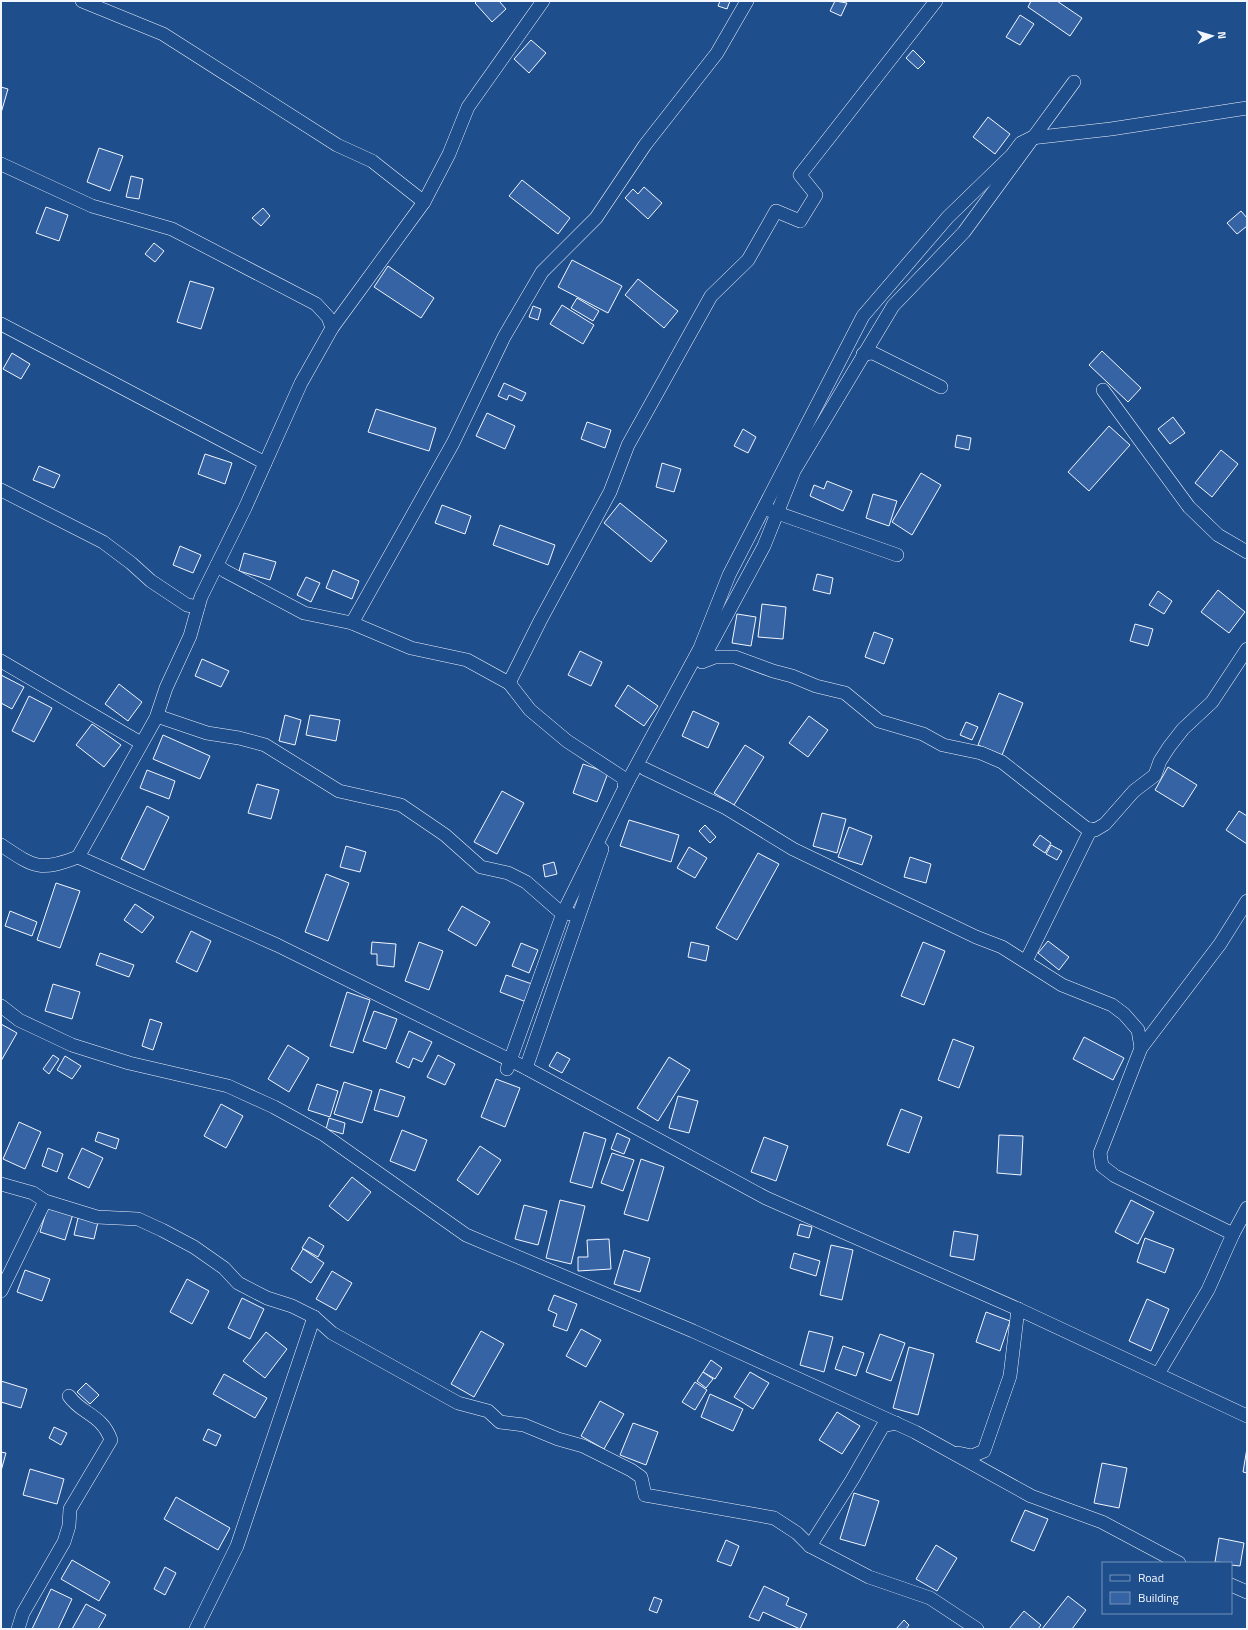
<svg xmlns="http://www.w3.org/2000/svg" width="1248" height="1630" font-family="'Titillium Web',sans-serif">
<rect width="100%" height="100%" fill="#1f4e8c"/>
<!-- building -->
<g fill="#3563a3" stroke="#f2f6ff">
<polygon points="477,1 499,1 506,9 492,22 475,3"/>
<polygon points="720,1 730,1 727,9 718,6"/>
<polygon points="835,1 847,3 841,16 830,11"/>
<polygon points="1031,1 1057,1 1082,18 1070,36 1028,7"/>
<polygon points="1020,15 1034,24 1020,45 1006,37"/>
<polygon points="531,40 546,53 529,73 514,59"/>
<polygon points="913,50 925,62 918,69 906,58"/>
<polygon points="1,87 8,89 1,113"/>
<polygon points="988,117 1010,134 995,154 973,137"/>
<polygon points="99,148 123,156 110,191 87,182"/>
<polygon points="131,176 143,179 139,199 126,197"/>
<polygon points="522,180 570,218 558,234 509,196"/>
<polygon points="644,187 662,203 648,219 625,198 633,189 638,194"/>
<polygon points="46,207 68,215 59,241 36,233"/>
<polygon points="263,208 270,216 261,226 252,218"/>
<polygon points="1241,211 1247,218 1247,226 1237,234 1227,223"/>
<polygon points="154,243 164,251 155,262 145,254"/>
<polygon points="572,260 622,286 608,313 558,287"/>
<polygon points="388,266 434,298 421,318 374,287"/>
<polygon points="638,279 678,311 664,328 625,295"/>
<polygon points="190,281 214,288 201,329 177,322"/>
<polygon points="577,298 599,311 593,321 571,308"/>
<polygon points="562,305 594,325 583,344 550,324"/>
<polygon points="533,306 541,309 538,320 529,317"/>
<polygon points="1102,351 1141,388 1128,402 1089,365"/>
<polygon points="12,353 30,364 21,379 3,369"/>
<polygon points="504,383 526,393 522,401 509,395 507,400 498,396"/>
<polygon points="376,409 436,428 429,451 368,432"/>
<polygon points="487,413 515,426 505,449 476,436"/>
<polygon points="1173,417 1185,433 1170,444 1158,429"/>
<polygon points="587,422 611,430 605,448 581,439"/>
<polygon points="1109,426 1130,445 1089,491 1068,472"/>
<polygon points="743,429 756,437 748,453 734,446"/>
<polygon points="957,435 971,438 969,450 955,447"/>
<polygon points="1221,450 1238,464 1212,497 1195,483"/>
<polygon points="205,454 232,463 225,484 198,474"/>
<polygon points="662,463 681,469 674,492 656,487"/>
<polygon points="39,466 60,475 54,488 33,480"/>
<polygon points="921,473 941,485 912,535 892,522"/>
<polygon points="827,481 852,491 843,511 810,496 814,485 824,489"/>
<polygon points="873,494 897,501 889,526 866,518"/>
<polygon points="620,503 667,541 651,562 604,523"/>
<polygon points="442,505 471,516 465,534 435,523"/>
<polygon points="500,525 555,545 548,565 493,545"/>
<polygon points="180,546 201,555 193,573 173,565"/>
<polygon points="244,553 276,562 270,580 239,571"/>
<polygon points="333,570 359,581 352,599 326,588"/>
<polygon points="817,574 833,578 830,594 813,590"/>
<polygon points="306,577 320,583 311,602 297,595"/>
<polygon points="1218,590 1245,612 1229,633 1201,612"/>
<polygon points="1158,591 1172,601 1164,614 1149,605"/>
<polygon points="762,604 786,607 783,639 758,637"/>
<polygon points="737,614 756,617 751,646 732,643"/>
<polygon points="1135,624 1153,629 1148,646 1130,641"/>
<polygon points="874,632 893,639 884,664 865,657"/>
<polygon points="580,651 602,662 591,686 568,675"/>
<polygon points="202,659 229,671 221,687 195,676"/>
<polygon points="1,675 24,687 12,709 1,703"/>
<polygon points="119,684 142,702 128,721 105,704"/>
<polygon points="628,685 658,706 644,726 615,706"/>
<polygon points="999,693 1023,703 1002,755 978,745"/>
<polygon points="29,696 52,708 34,742 12,731"/>
<polygon points="693,711 719,723 708,748 682,736"/>
<polygon points="285,715 301,720 295,745 279,741"/>
<polygon points="310,715 340,720 336,741 306,735"/>
<polygon points="809,716 828,730 808,757 789,743"/>
<polygon points="966,722 978,727 972,740 960,735"/>
<polygon points="92,724 121,745 104,767 76,745"/>
<polygon points="163,735 210,756 200,779 153,759"/>
<polygon points="745,745 764,757 734,805 714,793"/>
<polygon points="583,764 608,773 597,802 573,793"/>
<polygon points="1168,767 1197,785 1183,807 1155,790"/>
<polygon points="147,770 175,781 169,799 140,788"/>
<polygon points="257,784 279,790 271,819 248,813"/>
<polygon points="502,791 524,803 497,854 474,842"/>
<polygon points="147,806 169,817 144,870 121,859"/>
<polygon points="1239,811 1247,816 1247,844 1226,830"/>
<polygon points="822,813 846,819 837,853 813,846"/>
<polygon points="629,820 679,835 671,862 620,846"/>
<polygon points="705,825 716,837 710,843 699,831"/>
<polygon points="849,827 872,836 862,865 838,857"/>
<polygon points="1040,835 1051,843 1045,853 1033,845"/>
<polygon points="1051,845 1062,851 1057,860 1046,854"/>
<polygon points="346,846 366,852 360,872 340,867"/>
<polygon points="689,847 707,858 695,878 677,868"/>
<polygon points="758,853 779,864 737,940 716,928"/>
<polygon points="910,857 931,864 926,883 904,877"/>
<polygon points="554,862 557,874 545,877 543,865"/>
<polygon points="326,874 349,883 328,941 305,932"/>
<polygon points="56,883 80,891 60,948 37,940"/>
<polygon points="135,904 154,917 142,933 124,920"/>
<polygon points="462,906 490,922 476,946 448,930"/>
<polygon points="10,911 37,922 32,936 5,926"/>
<polygon points="191,931 211,941 197,972 176,962"/>
<polygon points="1048,941 1069,957 1059,970 1038,953"/>
<polygon points="372,942 396,944 394,967 377,965 377,954 371,954"/>
<polygon points="419,942 443,951 429,990 405,981"/>
<polygon points="691,942 709,946 706,961 688,957"/>
<polygon points="923,942 945,951 924,1005 901,996"/>
<polygon points="521,943 538,950 529,973 512,966"/>
<polygon points="100,953 134,965 129,977 96,965"/>
<polygon points="506,975 535,985 529,1003 500,992"/>
<polygon points="53,984 80,992 72,1019 45,1011"/>
<polygon points="347,992 370,1000 353,1053 330,1046"/>
<polygon points="374,1011 397,1019 386,1049 363,1041"/>
<polygon points="150,1019 162,1023 153,1050 142,1046"/>
<polygon points="1,1024 17,1033 1,1061"/>
<polygon points="409,1031 432,1042 422,1062 413,1058 409,1068 396,1062"/>
<polygon points="1084,1037 1124,1058 1113,1080 1073,1059"/>
<polygon points="953,1039 974,1047 959,1088 938,1080"/>
<polygon points="288,1045 309,1058 289,1092 268,1079"/>
<polygon points="557,1052 570,1059 562,1073 549,1066"/>
<polygon points="53,1055 59,1059 49,1074 43,1069"/>
<polygon points="438,1055 455,1064 445,1085 427,1077"/>
<polygon points="65,1056 81,1066 72,1079 57,1070"/>
<polygon points="669,1057 690,1070 658,1121 637,1108"/>
<polygon points="496,1079 520,1088 505,1127 481,1117"/>
<polygon points="344,1082 372,1091 362,1123 334,1114"/>
<polygon points="317,1084 338,1091 330,1117 308,1110"/>
<polygon points="380,1089 405,1097 398,1117 374,1110"/>
<polygon points="678,1096 698,1101 689,1133 669,1128"/>
<polygon points="221,1104 243,1116 226,1148 204,1136"/>
<polygon points="901,1109 922,1117 909,1153 887,1145"/>
<polygon points="329,1118 345,1123 343,1134 326,1129"/>
<polygon points="19,1122 41,1132 25,1169 3,1159"/>
<polygon points="402,1130 427,1140 415,1171 390,1161"/>
<polygon points="98,1132 119,1139 116,1149 95,1141"/>
<polygon points="584,1132 606,1139 592,1188 570,1182"/>
<polygon points="617,1133 630,1139 624,1154 611,1149"/>
<polygon points="999,1135 1023,1136 1021,1175 997,1173"/>
<polygon points="764,1137 788,1146 776,1181 751,1172"/>
<polygon points="480,1146 501,1160 478,1195 457,1180"/>
<polygon points="48,1148 63,1154 57,1172 42,1166"/>
<polygon points="82,1148 103,1158 89,1188 68,1178"/>
<polygon points="612,1153 634,1160 623,1191 601,1183"/>
<polygon points="641,1159 664,1167 648,1221 624,1214"/>
<polygon points="352,1177 371,1192 348,1221 329,1206"/>
<polygon points="560,1200 585,1206 571,1264 546,1258"/>
<polygon points="1131,1200 1154,1212 1138,1244 1115,1232"/>
<polygon points="524,1205 547,1211 538,1245 515,1239"/>
<polygon points="48,1206 73,1214 65,1240 40,1232"/>
<polygon points="78,1218 98,1222 94,1239 74,1235"/>
<polygon points="800,1224 812,1227 809,1238 797,1235"/>
<polygon points="954,1231 978,1235 974,1260 950,1256"/>
<polygon points="309,1237 324,1246 318,1257 302,1248"/>
<polygon points="1145,1238 1174,1249 1165,1273 1137,1262"/>
<polygon points="609,1239 611,1269 578,1271 578,1257 588,1257 587,1240"/>
<polygon points="831,1245 853,1250 842,1300 820,1295"/>
<polygon points="303,1249 324,1263 311,1283 291,1269"/>
<polygon points="624,1250 650,1258 640,1292 614,1284"/>
<polygon points="794,1253 820,1261 816,1276 790,1268"/>
<polygon points="25,1270 50,1279 42,1301 17,1292"/>
<polygon points="332,1271 352,1283 336,1310 316,1299"/>
<polygon points="187,1279 209,1291 192,1324 170,1312"/>
<polygon points="554,1295 577,1304 567,1331 553,1326 557,1314 548,1310"/>
<polygon points="242,1298 264,1309 250,1339 228,1328"/>
<polygon points="1147,1299 1169,1309 1151,1351 1129,1341"/>
<polygon points="986,1312 1010,1321 1000,1351 976,1342"/>
<polygon points="581,1329 601,1340 586,1367 566,1356"/>
<polygon points="481,1331 504,1344 474,1397 451,1384"/>
<polygon points="809,1331 833,1337 824,1372 800,1365"/>
<polygon points="266,1332 287,1349 265,1378 243,1361"/>
<polygon points="880,1334 905,1343 891,1381 866,1372"/>
<polygon points="843,1346 864,1353 856,1376 835,1369"/>
<polygon points="909,1347 934,1354 918,1415 893,1408"/>
<polygon points="711,1360 722,1368 715,1379 703,1372"/>
<polygon points="703,1372 713,1379 706,1388 697,1381"/>
<polygon points="750,1372 769,1383 753,1409 734,1397"/>
<polygon points="224,1374 267,1398 255,1418 213,1394"/>
<polygon points="1,1381 27,1389 21,1408 1,1402"/>
<polygon points="695,1382 707,1390 695,1410 682,1402"/>
<polygon points="86,1383 99,1395 90,1404 77,1392"/>
<polygon points="710,1394 743,1409 733,1431 701,1417"/>
<polygon points="600,1401 624,1414 604,1449 581,1436"/>
<polygon points="837,1412 860,1426 842,1454 819,1440"/>
<polygon points="633,1423 658,1432 646,1465 620,1455"/>
<polygon points="54,1427 67,1433 61,1445 49,1438"/>
<polygon points="208,1429 221,1435 216,1446 203,1440"/>
<polygon points="1247,1448 1247,1473 1243,1472"/>
<polygon points="1,1452 6,1453 1,1471"/>
<polygon points="1102,1463 1127,1468 1119,1508 1094,1503"/>
<polygon points="30,1469 64,1479 57,1504 23,1495"/>
<polygon points="854,1493 879,1501 865,1546 840,1539"/>
<polygon points="176,1497 230,1528 218,1550 164,1519"/>
<polygon points="1025,1510 1048,1519 1034,1551 1011,1541"/>
<polygon points="1219,1538 1244,1543 1240,1566 1231,1565 1231,1563 1215,1562"/>
<polygon points="726,1540 739,1546 731,1566 717,1561"/>
<polygon points="936,1545 957,1558 937,1591 916,1579"/>
<polygon points="72,1560 110,1582 99,1601 61,1579"/>
<polygon points="165,1567 176,1573 165,1595 154,1589"/>
<polygon points="764,1586 789,1598 786,1605 807,1614 800,1629 763,1612 759,1621 749,1617"/>
<polygon points="51,1589 72,1599 58,1629 32,1629"/>
<polygon points="1068,1596 1086,1610 1072,1629 1042,1629"/>
<polygon points="654,1597 662,1600 657,1613 649,1610"/>
<polygon points="86,1604 106,1615 98,1629 72,1629"/>
<polygon points="1024,1611 1041,1625 1038,1629 1009,1629"/>
<polygon points="904,1620 909,1625 906,1629 896,1629"/>
</g>
<g fill="none" stroke-linecap="round" stroke-linejoin="round">
<!-- minor casing -->
<g stroke="#f2f6ff" stroke-width="14">
<g id="minor">
<polyline points="82,1 163,34 337,145 372,161 424,202"/>
<polyline points="1,164 92,206 172,229 316,304 328,317 332,328"/>
<polyline points="1,324 265,463"/>
<polyline points="863,354 873,353 941,387"/>
<polyline points="1103,390 1189,507 1218,535 1247,552"/>
<polyline points="1,490 103,542 131,563 151,581 187,605 198,607"/>
<polyline points="769,510 897,555"/>
<polyline points="217,565 225,571 304,613 352,623 411,648 467,660 509,683 530,710 567,741 628,781 624,781 624,784"/>
<polyline points="352,623 453,443 504,337 542,272 596,218 645,145 717,53 747,1"/>
<polyline points="704,657 764,546 794,471 893,306 964,232 1074,82"/>
<polyline points="1,661 141,743"/>
<polyline points="702,662 715,657 735,657 773,671 792,676 816,686 845,693 879,721 923,734 943,745 981,753 1002,762 1086,828 1095,830 1105,824 1134,791 1155,775 1160,761 1169,747 1183,729 1212,702 1247,649"/>
<polyline points="509,683 540,621 610,492 628,445 711,296 748,260 776,211 800,221 816,195 800,175 936,1"/>
<polyline points="157,716 207,733 239,738 265,745 339,791 401,805 445,835 481,867 508,873 526,882 558,910 571,914"/>
<polyline points="645,769 726,808 793,849 976,937 1002,947 1062,985 1112,1005 1124,1014 1138,1030 1141,1048"/>
<path d="M1 845C34 867 39 872 78 857L277 945 526 1068 766 1198 1018 1309 1247 1416"/>
<polyline points="78,857 156,718 166,688 190,636 201,597 245,508 301,383 332,328 424,202 449,154 468,107 543,1"/>
<polyline points="1026,961 1091,829"/>
<polyline points="1,1006 19,1020 72,1045 129,1063 228,1086 274,1107 323,1134 466,1235 693,1331 915,1432 1031,1496 1102,1522 1179,1563"/>
<polyline points="526,1068 602,849"/>
<polyline points="507,1069 563,913 628,781 700,648 729,575 863,316 948,217 1012,155 1021,143 1031,138 1111,129 1247,108"/>
<polyline points="1,1184 33,1193 45,1201 97,1217 138,1219 162,1230 194,1247 224,1268 238,1283 267,1298 292,1306 314,1317 332,1333 458,1403 488,1411 500,1422 524,1425 558,1439 583,1446 631,1470 641,1477 645,1495 774,1518 797,1533 810,1546 869,1577 930,1598 977,1629"/>
<polyline points="1233,1234 1115,1176 1102,1166 1100,1153 1141,1048 1220,944 1247,901"/>
<polyline points="1,1291 45,1201"/>
<polyline points="1158,1374 1208,1290 1233,1234 1247,1208"/>
<polyline points="958,1453 972,1456 984,1451 1010,1376 1018,1309"/>
<polyline points="810,1546 852,1480 883,1426 896,1423"/>
<polyline points="1231,1585 1247,1592"/>
<path d="M18 1629 23 1613 64 1542 69 1526 70 1509 111 1440C102 1414 81 1414 69 1396"/>
<polyline points="196,1629 237,1546 314,1317"/>
</g>
</g>
<!-- minor -->
<use href="#minor" stroke="#1f4e8c" stroke-width="13"/>
</g>
<!-- border -->
<rect width="1248" height="1630" fill="none" stroke="#f2f6ff" stroke-width="4"/>
<!-- legend -->
<rect x="1102" y="1562" width="130" height="52" fill="#1f4e8c" stroke="#7391ba"/>
<rect x="1110" y="1575" width="20" height="6" fill="#1f4e8c" stroke="#7391ba"/>
<text x="1138" y="1582" font-size="12" fill="#f2f6ff">Road</text>
<rect x="1110" y="1592" width="20" height="12" fill="#3563a3" stroke="#7391ba"/>
<text x="1138" y="1602" font-size="12" fill="#f2f6ff">Building</text>
<!-- north arrow -->
<g transform="translate(1212 36) rotate(85)" stroke="#1f4e8c" stroke-width="3" paint-order="stroke">
<path d="M0-3L7 15L0 10L-7 15Z" fill="#f2f6ff"/>
<text y="-6" font-size="11" font-weight="bold" text-anchor="middle" fill="#f2f6ff">N</text>
</g>
</svg>
